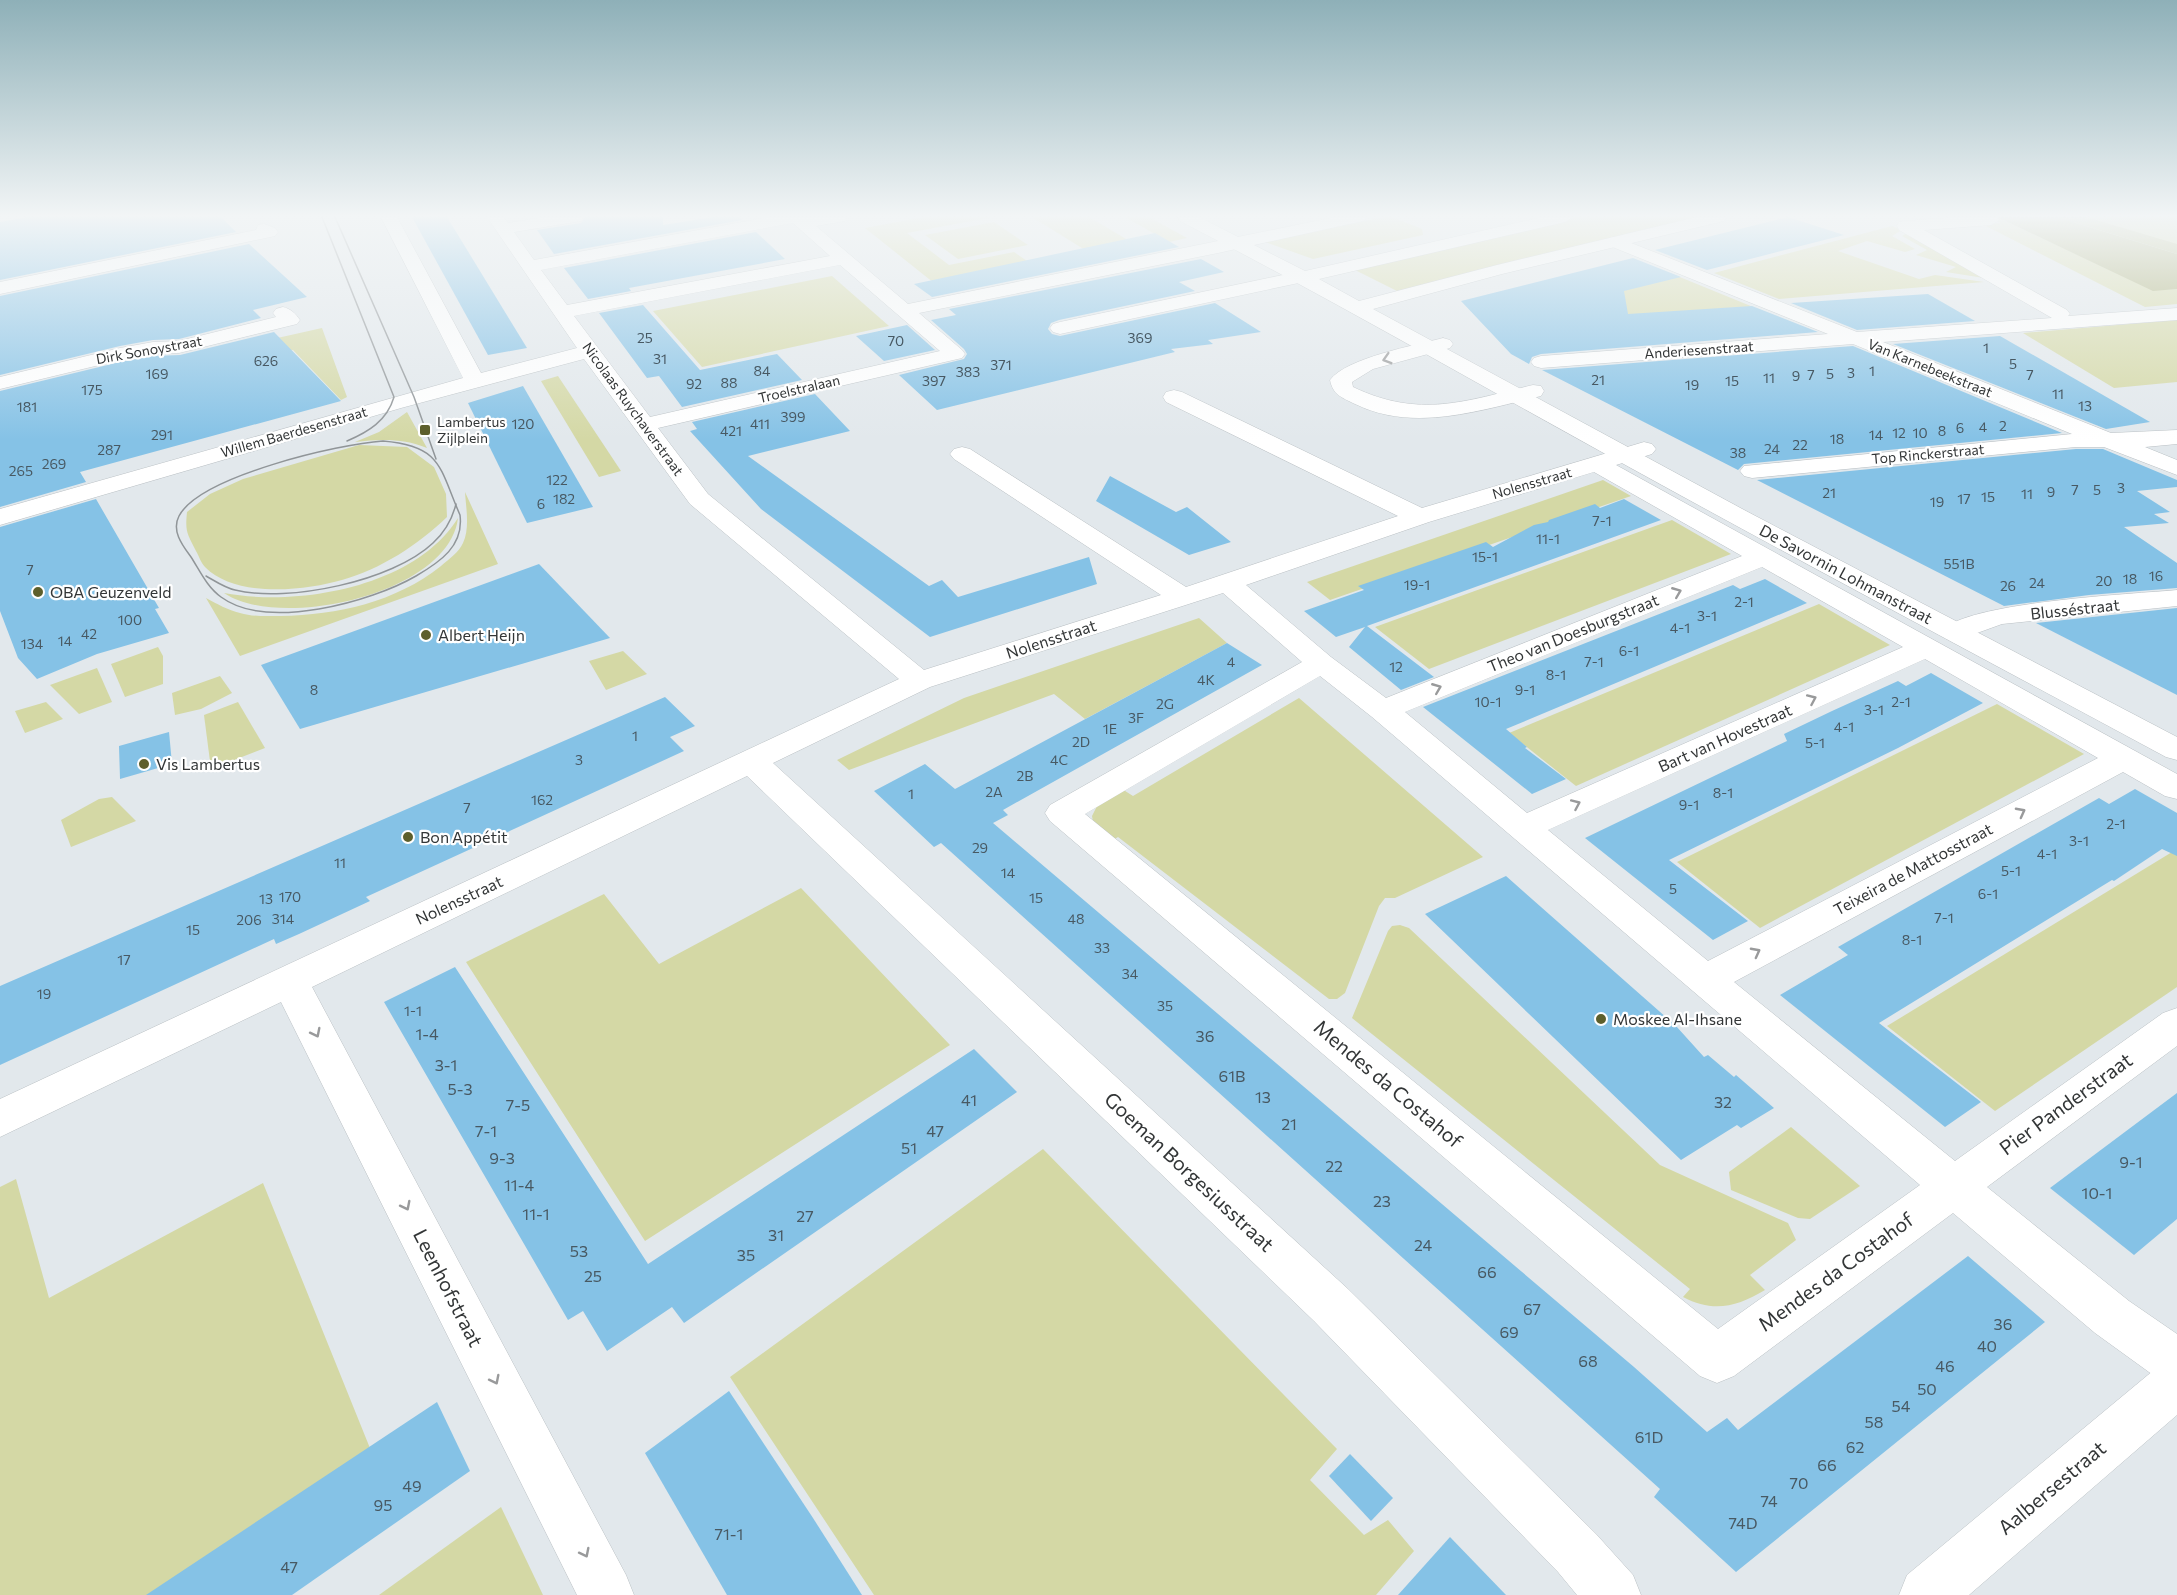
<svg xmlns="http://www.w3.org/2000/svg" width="2177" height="1595" font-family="Commissioner,sans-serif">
<rect width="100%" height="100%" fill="#e2e8ec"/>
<!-- green -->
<g fill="#d4d8a5">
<polygon points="924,217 993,217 907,233 949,265 1014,252 1030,263 934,283 865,228"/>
<polygon points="1032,217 1089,217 1143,249 1098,258"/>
<polygon points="1125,217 1149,217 1187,238 1169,242"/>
<polygon points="1384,217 1392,217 1422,229 1423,235 1313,259 1265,242"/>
<polygon points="1576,217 1702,217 1397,291 1353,269"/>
<polygon points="1990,217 1997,217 2153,290 2177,289 2177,304 2145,307 1982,224 2000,223"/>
<polygon points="2069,217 2177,217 2177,248"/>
<polygon points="994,222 1028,245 958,259 925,235"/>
<polygon points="1892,226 1902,230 1892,236 1915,249 1905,252 1867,241 1838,251 1919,279 1935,275 1984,282 1779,299 1714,273"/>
<polygon points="1907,233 1990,279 1946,272 1956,267 1916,255 1927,250 1902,236"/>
<polygon points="1665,271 1763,311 1554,327 1529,306"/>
<polygon points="832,276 889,326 702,367 653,311"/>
<polygon points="2177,320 2177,382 2114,388 2023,333"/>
<polygon points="322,328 347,397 341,400 293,350 267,357 255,343"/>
<polygon points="558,376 621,471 599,477 541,381"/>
<path d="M407 412 427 448C403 438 380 439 355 442L379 432Z"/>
<path d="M359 445 407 447 434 467 446 494 447 517C418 545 381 569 342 580 304 591 235 598 205 567 201 563 199 556 196 551 187 533 185 532 187 512L210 494 243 479Z"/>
<polygon points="1603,480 1631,496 1330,600 1307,582"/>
<path d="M465 492 498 564 240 656 206 598C217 604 228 610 240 613 253 617 268 616 281 616 337 615 396 602 441 566 449 559 459 552 463 543 470 528 466 508 465 492Z"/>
<path d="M458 518C449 594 280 631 224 593 299 607 415 587 458 518Z"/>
<polygon points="1672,520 1731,554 1429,669 1375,627"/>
<polygon points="1819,604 1890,645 1576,786 1509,733"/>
<polygon points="1199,618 1227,643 1085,719 1054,694 849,770 837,760 964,698"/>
<polygon points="158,647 163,656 163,684 125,697 111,664"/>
<polygon points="623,651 647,674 606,690 589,661"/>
<polygon points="97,668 112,702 79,714 50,685"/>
<polygon points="220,676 232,693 201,709 175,715 172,693"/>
<polygon points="1299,698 1483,857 1395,898 1385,898 1379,906 1345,993 1337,999 1329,999 1118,837 1110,842 1094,827 1092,816 1099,802 1122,789 1133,796"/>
<polygon points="46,702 63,719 25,733 15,711"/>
<polygon points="238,702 265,748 211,769 204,715"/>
<polygon points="1997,704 2084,754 1760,928 1677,862"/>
<polygon points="112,797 136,821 71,847 61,820 99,799"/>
<polygon points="2177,849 2177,987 1995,1111 1887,1026"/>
<polygon points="801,888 950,1045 645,1241 466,962 604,894 659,964"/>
<path d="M1400 925 1409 928 1660 1165 1788 1223 1796 1240 1750 1275 1765 1290C1737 1307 1713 1313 1683 1297L1690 1289 1352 1018 1388 931 1392 926Z"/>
<polygon points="1791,1127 1860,1186 1810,1219 1798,1218 1731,1190 1729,1172"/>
<polygon points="1043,1149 1337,1449 1310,1480 1364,1535 1388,1520 1414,1551 1376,1595 874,1595 730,1377"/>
<polygon points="16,1179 49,1298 263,1183 378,1468 186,1595 0,1595 0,1187"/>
<polygon points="501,1507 543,1595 379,1595"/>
</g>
<!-- forest -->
<polygon fill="#b0b477" points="2057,217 2086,217 2177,244 2177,254"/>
<!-- water -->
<polygon fill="#a7ab6f" points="1997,217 2057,217 2177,254 2177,289 2153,291"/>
<!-- building -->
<g fill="#85c2e6">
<polygon points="28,217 221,217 236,232 0,280 0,222"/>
<polygon points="412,217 447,217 527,348 488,355"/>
<polygon points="585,217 663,217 663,225 713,217 739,217 742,220 554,254 537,230 581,223"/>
<polygon points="1788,217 1844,235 1707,270 1655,250"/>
<polygon points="756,232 785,259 629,288 631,291 588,299 564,268"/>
<polygon points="1155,233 1179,247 932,297 914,284"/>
<polygon points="249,244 307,297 253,310 261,318 179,339 153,340 120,346 0,375 0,296"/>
<polygon points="1633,258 1681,277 1624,291 1628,314 1752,306 1818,332 1541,354 1532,357 1529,364 1511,354 1461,301"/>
<polygon points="1201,259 1224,272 1179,282 1195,291 1059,320 1051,323 1048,329 1052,334 1060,336 1215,303 1261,332 1208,340 1213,344 1171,349 1175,352 937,410 899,375 964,359 967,354 964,349 931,320 956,315 949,309"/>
<polygon points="1928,294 1975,321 1857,330 1791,303"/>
<polygon points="643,305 700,370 777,354 802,380 682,407 659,376 647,378 599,313"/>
<polygon points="907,325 935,350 884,361 856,336"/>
<polygon points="274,332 341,401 80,472 86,482 0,507 0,391 120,362 153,356 180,355"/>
<polygon points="2000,336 2150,422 2106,429 1893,344"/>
<polygon points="1853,346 2062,433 1744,464 1738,470 1542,370"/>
<polygon points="523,386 593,507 527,523 468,403"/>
<polygon points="815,394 850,431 748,456 929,586 942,580 958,597 1089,557 1097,584 930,637 761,509 690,431 697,429 692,422"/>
<polygon points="2076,449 2103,449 2177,480 2177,487 2137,491 2170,512 2154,514 2169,523 2124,527 2177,563 2177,588 2089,595 2004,606 1757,480"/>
<polygon points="1110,476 1176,512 1187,507 1231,542 1189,555 1096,501"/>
<polygon points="96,499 159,608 155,609 169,633 97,654 37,679 18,658 0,611 0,527"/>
<polygon points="1624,499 1661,520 1367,626 1434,677 1401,690 1349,647 1365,627 1336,637 1304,611 1364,590 1358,586 1486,542 1493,547 1534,525 1548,522 1549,520 1595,504 1600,508"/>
<polygon points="539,564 610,638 300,729 261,665"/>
<polygon points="1765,579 1807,603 1506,729 1527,747 1525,748 1566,779 1532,794 1423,707 1733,585 1740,589"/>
<polygon points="2177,608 2177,695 2036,623"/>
<polygon points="1227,643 1262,665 1003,810 1008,815 993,823 1634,1367 1707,1432 1727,1418 1738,1430 1968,1256 2045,1322 1736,1572 1654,1497 1660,1489 941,843 934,847 874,791 925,764 955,789"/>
<polygon points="1931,673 1983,703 1898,748 1669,860 1748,921 1713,940 1585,838 1787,741 1784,734 1832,711 1898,681 1906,686"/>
<polygon points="665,697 695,726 670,737 684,751 366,897 370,901 299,934 276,944 274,939 0,1065 0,986"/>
<polygon points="169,732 172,764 120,779 119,746"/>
<polygon points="2135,789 2177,813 2177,856 2162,849 2114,881 2112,880 1879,1023 1981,1102 1945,1127 1780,995 1848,955 1838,947 2099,798 2109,804"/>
<polygon points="1506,876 1676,1026 1704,1057 1708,1055 1734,1077 1736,1075 1774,1108 1741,1128 1737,1125 1681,1160 1425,914"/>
<polygon points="455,967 648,1264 974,1049 1017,1092 684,1323 672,1307 607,1351 583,1311 568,1320 384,1002"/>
<polygon points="2177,1093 2177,1219 2134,1255 2050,1188"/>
<polygon points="729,1391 813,1518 862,1595 727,1595 645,1453"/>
<polygon points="437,1402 470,1471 292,1595 146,1595"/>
<polygon points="1350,1454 1393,1498 1371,1521 1329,1476"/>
<polygon points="1450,1537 1506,1595 1398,1595"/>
</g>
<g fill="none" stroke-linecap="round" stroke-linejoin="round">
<!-- minor casing -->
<g stroke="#bac0c4" stroke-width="1">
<g id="minor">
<path d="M381 217H397L481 373 577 348 487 217H503L508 223 546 217H583L581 221 575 222 514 232 534 260 770 217H847L845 221 816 226 908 304 1336 217H1366L1364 221 1358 222 1218 253 919 313 962 350 965 354 962 358 658 428 708 494 924 670 1161 595 954 459 950 454 954 449 962 447 970 449 1186 587 1398 516 1166 402 1163 397 1166 392 1174 390 1182 392 1422 508 1644 442 1652 444 1656 449 1652 454 1616 465 2177 774V799L2165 796 2123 772 1734 982 1955 1161 2163 1013 2177 1008V1046L1987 1187 2129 1301 2177 1334V1387L2160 1380 2095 1333 1953 1213 1734 1376 1717 1383 1700 1376 1050 821 1045 813 1050 805 1302 662 1223 593 930 687 773 763 1348 1289 1596 1534 1633 1575 1641 1595H1577L1558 1572 1314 1321 747 776 312 987 626 1575 634 1595H577L281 1002 0 1137V1099L899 679 690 504 584 359 401 408 0 525V509L463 378ZM793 223 830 256 567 305 541 270ZM840 265 940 351 650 417 574 316ZM1594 472 1742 556 1386 698 1331 657 1246 585 1429 522ZM1762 567 1903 647 1527 813 1405 712ZM1925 659 2098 758 1708 961 1548 830ZM1320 676 1372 717 1920 1185 1718 1329 1085 814Z"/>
<polygon points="1963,217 1997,217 1999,220 1991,225 1924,230 2067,310 2070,314 2068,316 2177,308 2177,320 1883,342 2111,433 2177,430 2177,444 2145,447 2177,460 2177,475 2104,447 2076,447 1752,478 1744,476 1740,471 1744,466 2072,434 1853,344 1541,368 1534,366 1531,362 1534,358 1541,356 1828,334 1610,246 1607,242 1610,238 1616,237 1857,332 2052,318 1899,230 1897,226 1899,222 1905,221"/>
<polygon points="264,224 275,228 278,232 275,236 0,294 0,282 256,230 258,225"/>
<polygon points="1302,271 1308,273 1311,277 1308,281 1060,334 1053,332 1050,328 1053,324 1060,322"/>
<path d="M283 307C291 309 295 313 300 320L297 324 179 353 153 354 120 360 0 389V377L120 348 153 342 179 341 276 317 273 313 276 309Z"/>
<path d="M1443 338 1450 340 1453 344 1450 348 1373 369 1352 382 1353 387C1420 419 1465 401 1533 385L1541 386 1544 391 1541 396C1481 410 1414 433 1355 404 1341 397 1333 395 1330 380 1346 358 1416 345 1443 338Z"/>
<path d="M2177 590V606L2002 624 1955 641 1945 638 1941 632C1962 602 2135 594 2177 590Z"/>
</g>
</g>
<!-- tertiary casing -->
<g stroke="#bac0c4" stroke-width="1">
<g id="tertiary">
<path d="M1178 217H1199L1305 271 1543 217H1573L1565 222 1319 279 1359 301 1497 265 1697 217H1726L1724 221 1502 274 1373 309 1746 511 2177 737V760L2166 757C1977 655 1788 555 1600 451 1460 374 1322 294 1180 221Z"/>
<polygon points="2177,1357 2177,1415 1969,1595 1899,1595 1907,1575 2160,1365"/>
</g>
</g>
<!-- minor -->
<use href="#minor" fill="#fff" fill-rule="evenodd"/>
<!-- tertiary -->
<use href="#tertiary" fill="#fff" fill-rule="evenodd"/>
<!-- tram -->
<g stroke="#909598" stroke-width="1.5">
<path d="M322 217 394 397C387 421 368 432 347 441"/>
<polyline points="335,217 414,397 436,459"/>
<path d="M383 441C442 446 439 467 460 515 464 546 440 562 416 576 371 602 267 631 221 597 207 587 200 571 191 557 183 546 171 531 179 516 200 476 339 444 383 441Z"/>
<path d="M206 576C215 581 225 588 235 590 288 603 393 581 433 543 445 532 452 520 456 504"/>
</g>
</g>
<!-- one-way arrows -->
<defs><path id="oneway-chevron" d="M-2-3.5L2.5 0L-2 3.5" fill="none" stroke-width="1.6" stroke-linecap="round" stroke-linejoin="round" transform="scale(1.5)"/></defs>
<g stroke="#999a9b">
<use href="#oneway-chevron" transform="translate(1387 359) rotate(163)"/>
<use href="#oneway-chevron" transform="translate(1677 592) rotate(-22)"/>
<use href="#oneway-chevron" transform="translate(1437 688) rotate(-22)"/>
<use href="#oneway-chevron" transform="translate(1812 699) rotate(-24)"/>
<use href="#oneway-chevron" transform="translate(1576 804) rotate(-24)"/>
<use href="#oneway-chevron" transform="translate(2021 812) rotate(-28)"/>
<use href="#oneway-chevron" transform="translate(1756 952) rotate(-28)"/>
<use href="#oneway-chevron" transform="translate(316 1033) rotate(63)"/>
<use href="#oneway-chevron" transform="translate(406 1206) rotate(63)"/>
<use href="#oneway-chevron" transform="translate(495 1380) rotate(63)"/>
<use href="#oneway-chevron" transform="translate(585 1553) rotate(63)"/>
</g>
<!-- sky -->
<linearGradient id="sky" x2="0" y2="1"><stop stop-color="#8eb0b8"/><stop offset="0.49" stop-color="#f2f5f6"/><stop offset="1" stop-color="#f2f5f6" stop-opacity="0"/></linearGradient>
<rect width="2177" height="440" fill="url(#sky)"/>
<!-- markers -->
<g fill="#5d5f2c" stroke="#fff" stroke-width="2">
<rect x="419" y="424" width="12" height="12" rx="3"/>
<circle cx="38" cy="592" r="6"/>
<circle cx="426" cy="635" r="6"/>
<circle cx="144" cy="764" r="6"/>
<circle cx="408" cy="837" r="6"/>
<circle cx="1601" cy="1019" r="6"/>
</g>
<g text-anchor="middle" stroke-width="4.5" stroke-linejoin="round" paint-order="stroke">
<!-- number labels -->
<g font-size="14" fill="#485963">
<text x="645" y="343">25</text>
<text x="1140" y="343">369</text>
<text x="896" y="346">70</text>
<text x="1986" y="353">1</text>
<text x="660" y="364">31</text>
<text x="266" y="366">626</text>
<text x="2013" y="369">5</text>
<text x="1001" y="370">371</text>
<text x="762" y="376">84</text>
<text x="1872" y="376">1</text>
<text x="968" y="377">383</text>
<text x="1851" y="378">3</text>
<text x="157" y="379">169</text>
<text x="1830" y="379">5</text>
<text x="1811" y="380">7</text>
<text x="2030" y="380">7</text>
<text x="1796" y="381">9</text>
<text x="1769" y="383">11</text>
<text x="1598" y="385">21</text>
<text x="934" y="386">397</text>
<text x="1732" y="386">15</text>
<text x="729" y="388">88</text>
<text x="694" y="389">92</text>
<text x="1692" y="390">19</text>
<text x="92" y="395">175</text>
<text x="2058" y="399">11</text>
<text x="2085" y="411">13</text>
<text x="27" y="412">181</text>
<text x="793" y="422">399</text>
<text x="523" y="429">120</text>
<text x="760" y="429">411</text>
<text x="2003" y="431">2</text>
<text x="1983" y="432">4</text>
<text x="1960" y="433">6</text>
<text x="731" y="436">421</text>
<text x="1942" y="436">8</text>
<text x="1899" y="438">12</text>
<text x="1920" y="438">10</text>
<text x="162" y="440">291</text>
<text x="1876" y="440">14</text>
<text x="1837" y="444">18</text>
<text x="1800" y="450">22</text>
<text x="1772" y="454">24</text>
<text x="109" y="455">287</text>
<text x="1738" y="458">38</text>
<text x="54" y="469">269</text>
<text x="21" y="476">265</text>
<text x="557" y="485">122</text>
<text x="2121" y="493">3</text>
<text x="2075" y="495">7</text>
<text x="2097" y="495">5</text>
<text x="2051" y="497">9</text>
<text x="1829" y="498">21</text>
<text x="2027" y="499">11</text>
<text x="1988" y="502">15</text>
<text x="564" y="504">182</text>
<text x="1964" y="504">17</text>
<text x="1937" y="507">19</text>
<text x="541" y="509">6</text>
<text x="1602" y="526">7-1</text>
<text x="1548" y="544">11-1</text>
<text x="1485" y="562">15-1</text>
<text x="1959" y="569">551B</text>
<text x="30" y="575">7</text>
<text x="2156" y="581">16</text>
<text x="2130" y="584">18</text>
<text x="2104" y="586">20</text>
<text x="2037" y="588">24</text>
<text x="1417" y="590">19-1</text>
<text x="2008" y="591">26</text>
<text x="1744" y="607">2-1</text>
<text x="1707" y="621">3-1</text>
<text x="130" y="625">100</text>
<text x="1680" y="633">4-1</text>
<text x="89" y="639">42</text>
<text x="65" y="646">14</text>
<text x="32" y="649">134</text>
<text x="1629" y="656">6-1</text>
<text x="1231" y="667">4</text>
<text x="1594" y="667">7-1</text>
<text x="1396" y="672">12</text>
<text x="1556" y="680">8-1</text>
<text x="1206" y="685">4K</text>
<text x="314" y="695">8</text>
<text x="1525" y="695">9-1</text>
<text x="1488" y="707">10-1</text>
<text x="1901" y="707">2-1</text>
<text x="1165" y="709">2G</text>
<text x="1874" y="715">3-1</text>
<text x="1136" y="723">3F</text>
<text x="1844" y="732">4-1</text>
<text x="1110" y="734">1E</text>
<text x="635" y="741">1</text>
<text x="1081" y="747">2D</text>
<text x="1815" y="748">5-1</text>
<text x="579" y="765">3</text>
<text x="1059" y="765">4C</text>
<text x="1025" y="781">2B</text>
<text x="994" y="797">2A</text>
<text x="1723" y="798">8-1</text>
<text x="911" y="799">1</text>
<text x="542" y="805">162</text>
<text x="1689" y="810">9-1</text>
<text x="467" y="813">7</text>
<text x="2116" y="829">2-1</text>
<text x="2079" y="846">3-1</text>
<text x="980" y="853">29</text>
<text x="2047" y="859">4-1</text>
<text x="340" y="868">11</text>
<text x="2011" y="876">5-1</text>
<text x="1008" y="878">14</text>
<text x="1673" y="894">5</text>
<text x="1988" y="899">6-1</text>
<text x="290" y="902">170</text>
<text x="1036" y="903">15</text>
<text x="266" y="904">13</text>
<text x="1944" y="923">7-1</text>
<text x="283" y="924">314</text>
<text x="1076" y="924">48</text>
<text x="249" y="925">206</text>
<text x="193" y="935">15</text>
<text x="1912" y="945">8-1</text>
<text x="1102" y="953">33</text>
<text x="124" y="965">17</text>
<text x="1130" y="979">34</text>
<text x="44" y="999">19</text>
<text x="1165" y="1011">35</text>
<text x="413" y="1016">1-1</text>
</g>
<!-- far-street labels -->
<g font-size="14" fill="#333637" stroke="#fff">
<text transform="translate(149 350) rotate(-10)" y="5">Dirk Sonoystraat</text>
<text transform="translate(1699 350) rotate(-4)" y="5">Anderiesenstraat</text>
<text transform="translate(1930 368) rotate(22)" y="5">Van Karnebeekstraat</text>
<text transform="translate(799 389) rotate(-13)" y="5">Troelstralaan</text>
<text transform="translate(633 409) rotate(54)" y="5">Nicolaas Ruychaverstraat</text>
<text transform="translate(294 432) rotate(-16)" y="5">Willem Baerdesenstraat</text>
<text transform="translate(1928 454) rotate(-5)" y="5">Top Rinckerstraat</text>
<text transform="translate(1532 483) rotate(-16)" y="5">Nolensstraat</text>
</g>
<!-- far-poi labels -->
<g font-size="14" fill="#333637" stroke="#fff" text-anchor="start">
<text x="437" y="427">Lambertus<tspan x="437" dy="16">Zijlplein</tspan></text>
</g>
<!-- street labels -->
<g font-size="16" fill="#333637" stroke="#fff">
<text transform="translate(1846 574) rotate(28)" y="6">De Savornin Lohmanstraat</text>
<text transform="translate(2075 609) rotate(-6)" y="6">Blusséstraat</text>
<text transform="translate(1573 633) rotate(-22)" y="6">Theo van Doesburgstraat</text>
<text transform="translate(1051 639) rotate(-18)" y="6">Nolensstraat</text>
<text transform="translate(1725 738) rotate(-24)" y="6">Bart van Hovestraat</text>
<text transform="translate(1913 869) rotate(-28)" y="6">Teixeira de Mattosstraat</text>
<text transform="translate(459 900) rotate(-25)" y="6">Nolensstraat</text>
</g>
<!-- poi labels -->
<g font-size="16" fill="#333637" stroke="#fff" text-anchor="start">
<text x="50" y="598">OBA Geuzenveld</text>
<text x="438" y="641">Albert Heijn</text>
<text x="156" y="770">Vis Lambertus</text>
<text x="420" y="843">Bon Appétit</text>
<text x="1613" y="1025">Moskee Al-Ihsane</text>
</g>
<!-- near-number labels -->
<g font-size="16" fill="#485963">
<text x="427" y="1040">1-4</text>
<text x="1205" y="1042">36</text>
<text x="446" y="1071">3-1</text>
<text x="1232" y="1082">61B</text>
<text x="460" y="1095">5-3</text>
<text x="1263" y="1103">13</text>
<text x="969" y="1106">41</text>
<text x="1723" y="1108">32</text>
<text x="518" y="1111">7-5</text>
<text x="1289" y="1130">21</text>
<text x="486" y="1137">7-1</text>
<text x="935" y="1137">47</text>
<text x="909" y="1154">51</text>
<text x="502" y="1164">9-3</text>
<text x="2131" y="1168">9-1</text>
<text x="1334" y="1172">22</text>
<text x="519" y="1191">11-4</text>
<text x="2097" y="1199">10-1</text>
<text x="1382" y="1207">23</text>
<text x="536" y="1220">11-1</text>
<text x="805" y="1222">27</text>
<text x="776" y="1241">31</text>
<text x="1423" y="1251">24</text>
<text x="579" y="1257">53</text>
<text x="746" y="1261">35</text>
<text x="1487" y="1278">66</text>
<text x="593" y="1282">25</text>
<text x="1532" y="1315">67</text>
<text x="2003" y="1330">36</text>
<text x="1509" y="1338">69</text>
<text x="1987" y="1352">40</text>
<text x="1588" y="1367">68</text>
<text x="1945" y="1372">46</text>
<text x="1927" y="1395">50</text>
<text x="1901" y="1412">54</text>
<text x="1874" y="1428">58</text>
<text x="1649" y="1443">61D</text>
<text x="1855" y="1453">62</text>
<text x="1827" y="1471">66</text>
<text x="1799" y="1489">70</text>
<text x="412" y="1492">49</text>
<text x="1769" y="1507">74</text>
<text x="383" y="1511">95</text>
<text x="1743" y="1529">74D</text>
<text x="729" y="1540">71-1</text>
<text x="289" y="1573">47</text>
</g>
<!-- near-street labels -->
<g font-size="20" fill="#333637" stroke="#fff">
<text transform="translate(1388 1084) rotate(40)" y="7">Mendes da Costahof</text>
<text transform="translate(2066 1104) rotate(-36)" y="7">Pier Panderstraat</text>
<text transform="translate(1189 1172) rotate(43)" y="7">Goeman Borgesiusstraat</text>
<text transform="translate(1836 1272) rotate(-36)" y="7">Mendes da Costahof</text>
<text transform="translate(448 1288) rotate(63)" y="7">Leenhofstraat</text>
<text transform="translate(2052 1488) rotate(-40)" y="7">Aalbersestraat</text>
</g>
</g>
</svg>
